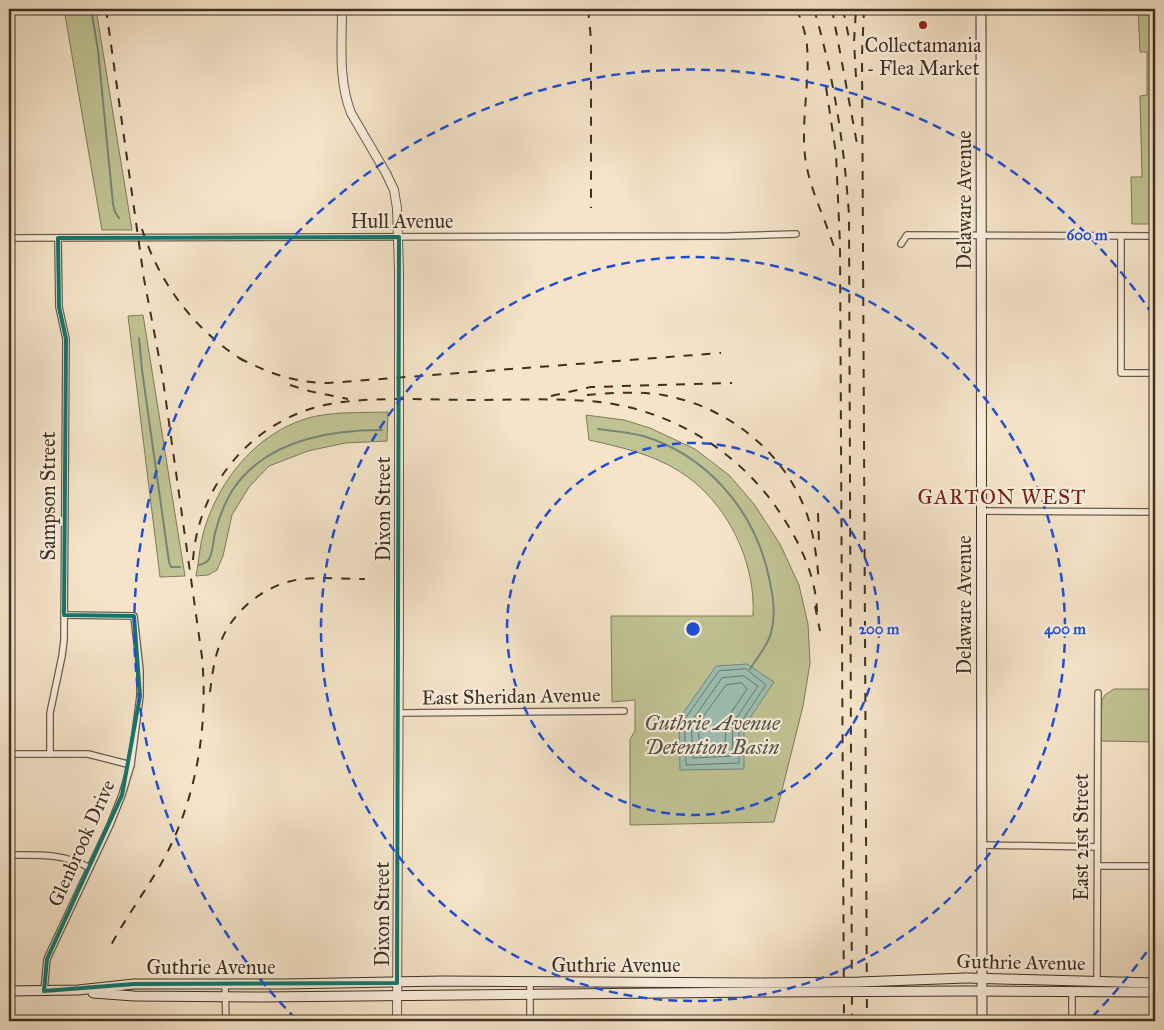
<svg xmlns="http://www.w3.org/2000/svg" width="1164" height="1030" font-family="'IM FELL Great Primer',serif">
<rect width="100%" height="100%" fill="#f5e4c9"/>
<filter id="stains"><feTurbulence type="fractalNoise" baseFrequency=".004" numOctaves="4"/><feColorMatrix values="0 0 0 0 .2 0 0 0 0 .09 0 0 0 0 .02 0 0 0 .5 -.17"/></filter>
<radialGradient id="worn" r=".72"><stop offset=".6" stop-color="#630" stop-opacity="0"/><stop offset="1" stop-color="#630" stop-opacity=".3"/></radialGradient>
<!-- green -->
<g fill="#c0c394" stroke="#7e7a5b">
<polygon points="64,9 96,9 132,230 102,230"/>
<polygon points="1138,9 1155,9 1155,224 1132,224 1131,177 1142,177 1140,96 1147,95 1147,52 1140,52"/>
<polygon points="143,315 185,576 160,577 128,316"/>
<path d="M388 412 387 441 345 443 308 451 269 466 249 487 232 515 223 556 217 570 208 575 196 576C199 560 200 542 205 527 220 480 255 435 305 419 329 411 363 413 388 412Z"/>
<path d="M586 415 624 420 650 428 695 449 729 475 754 504 780 544 799 585 808 624 810 663 803 706 774 822 630 825V739L635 731V700L612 702 611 616H753C756 561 727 501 679 471 652 454 620 447 589 440Z"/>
<polygon points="1114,689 1155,689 1155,742 1100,741 1102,700 1105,695"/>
</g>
<!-- water -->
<polygon fill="#9cbfb4" stroke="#76867a" points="747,664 774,682 744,727 744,769 680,770 679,719 716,666"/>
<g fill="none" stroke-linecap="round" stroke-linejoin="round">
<!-- shore -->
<g stroke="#6c786b" stroke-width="1">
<polygon points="746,669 766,685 739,725 739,763 686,765 684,720 719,671"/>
<polygon points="744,676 758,686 733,723 732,756 693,758 691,722 722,678"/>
<polygon points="742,683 747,689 726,720 725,749 700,750 698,724 726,685"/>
</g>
<!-- stream -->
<g stroke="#76867a" stroke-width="2">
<polyline points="91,9 98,50 113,204 115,212 119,218"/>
<polyline points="139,338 142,370 169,562 171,567 180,567"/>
<path d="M598 429C613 431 629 432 643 436 706 455 751 507 767 569 772 590 777 612 771 633 768 645 757 658 750 669"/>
<path d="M199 565C203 564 207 563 209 559 213 553 213 541 215 533 219 518 225 501 234 488 267 440 329 430 382 430"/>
</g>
<!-- minor casing -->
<g stroke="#6b5d4c" stroke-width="8">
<g id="minor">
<polyline points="1121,236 1121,373 1155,373"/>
<polyline points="9,238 730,236 796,234"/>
<polyline points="901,244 907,235 1155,236"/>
<polyline points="981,511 1155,512"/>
<polyline points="399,713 624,711"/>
<polyline points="9,754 88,754 131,765"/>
<polyline points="50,754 50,713 62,656 64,640 66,339 59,307 58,238"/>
<polyline points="982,845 1097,847"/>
<path d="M9 855C39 855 63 853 90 868"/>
<polyline points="1098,866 1155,866"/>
<polyline points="1097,981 1098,693"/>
<polyline points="530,982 530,1021"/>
<polyline points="225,984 226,1021"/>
<polyline points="44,991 47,959 110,825 122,795 131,765 140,696 140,670 134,616 64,615"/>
<polyline points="1072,992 1072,1021"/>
</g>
</g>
<!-- tertiary casing -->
<g stroke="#6b5d4c" stroke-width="10">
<path id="tertiary" d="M342 9C342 43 338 80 351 113L386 173 394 190 397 208 399 270V632L397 1021"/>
</g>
<!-- secondary casing -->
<g stroke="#3d3022" stroke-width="11">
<g id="secondary">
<polyline points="981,9 982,1021"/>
<polyline points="966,978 1155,983"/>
<polyline points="9,991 78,990 134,984 285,984 443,981 763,983"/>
<polyline points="967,991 1155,992"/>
<polyline points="93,993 134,996 260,997 763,992"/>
</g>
</g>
<!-- minor -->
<use href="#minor" stroke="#f8eddc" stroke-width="5.5"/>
<!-- tertiary -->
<use href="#tertiary" stroke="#f8eddc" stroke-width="8"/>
<!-- secondary -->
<use href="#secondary" stroke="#f8eddc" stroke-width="9"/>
<!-- rail -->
<g stroke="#3d3022" stroke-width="2" stroke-dasharray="9 9" stroke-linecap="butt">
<path d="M106 9 144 279 162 373 202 657C208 722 198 790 169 849 152 883 128 913 110 947"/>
<polyline points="588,9 591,39 591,208"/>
<path d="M797 9C801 21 806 33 807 46 810 82 801 120 805 156 809 190 827 221 836 254"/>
<path d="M814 9C834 77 844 144 849 215L852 1021"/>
<polyline points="832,9 858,149"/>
<polyline points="843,9 850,43"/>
<polyline points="864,9 862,55 867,1021"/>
<polyline points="856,77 854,42 856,9"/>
<polyline points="826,87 836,154 840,244 844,1021"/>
<path d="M142 229C159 283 195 331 244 361"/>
<path d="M239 358C268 373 295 383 328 383L721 353"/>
<polyline points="290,385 309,391 348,399"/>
<path d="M587 395C610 393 640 391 663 395 731 407 791 457 810 524 815 543 817 562 819 581"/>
<polyline points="551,396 591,387 732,383"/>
<polyline points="818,513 819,543"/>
<path d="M193 560C198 489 247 426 317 407 362 395 426 400 473 400 511 400 550 398 588 401 661 406 727 443 771 500 795 533 816 571 817 612"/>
<polyline points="815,606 820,631"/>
<path d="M210 692C212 676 214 659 220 644 232 610 268 582 303 579 324 577 345 579 365 579"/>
</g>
<!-- secondary-bridge casing -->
<g stroke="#3d3022" stroke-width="11" stroke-linecap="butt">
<g id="secondary-bridge">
<polyline points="763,983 859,982 966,978"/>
<polyline points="763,992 967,991"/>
</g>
</g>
<!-- secondary-bridge -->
<use href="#secondary-bridge" stroke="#f8eddc" stroke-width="9"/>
</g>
<!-- marked area -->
<path fill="none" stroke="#0f766e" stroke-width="4" stroke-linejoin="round" d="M399 237 397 983 134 984 44 991 47 959 122 795 140 696 134 616 64 615 66 339 59 307 58 238Z"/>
<!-- distance rings -->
<g fill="none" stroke="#1d4ed8" stroke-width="2.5" stroke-dasharray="9 6">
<circle cx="693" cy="629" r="186"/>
<circle cx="693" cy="629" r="372"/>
<path d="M1155 940A557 557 0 0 1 1090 1019M296 1019A557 557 0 1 1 1155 318"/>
</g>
<!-- markers -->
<circle fill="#8f2418" stroke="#f8eddc" stroke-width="2" cx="923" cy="25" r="5"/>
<g text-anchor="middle" stroke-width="4.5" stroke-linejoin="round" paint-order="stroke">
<!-- poi labels -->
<g font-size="20" fill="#3d3022" stroke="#f8eddc">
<text x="923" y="52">Collectamania<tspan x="923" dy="23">- Flea Market</tspan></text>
</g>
<!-- street labels -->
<g font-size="20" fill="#3d3022" stroke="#f8eddc">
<text transform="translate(964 200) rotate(-90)" y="7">Delaware Avenue</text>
<text x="402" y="228">Hull Avenue</text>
<text transform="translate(48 496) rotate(-90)" y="7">Sampson Street</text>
<text transform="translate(383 509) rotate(-90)" y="7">Dixon Street</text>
<text transform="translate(964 605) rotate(-90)" y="7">Delaware Avenue</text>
<text transform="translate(511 696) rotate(-1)" y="7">East Sheridan Avenue</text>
<text transform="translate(1081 837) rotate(-90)" y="7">East 21st Street</text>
<text transform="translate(81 843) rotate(-66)" y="7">Glenbrook Drive</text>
<text transform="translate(382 914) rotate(-90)" y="7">Dixon Street</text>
<text transform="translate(1021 962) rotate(1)" y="7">Guthrie Avenue</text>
<text x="616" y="972">Guthrie Avenue</text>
<text x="211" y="974">Guthrie Avenue</text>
</g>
<!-- neighbourhood labels -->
<g font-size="21" letter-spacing="1" fill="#7a1f14" stroke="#f8eddc">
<text x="1002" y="504">GARTON WEST</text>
</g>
<!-- water labels -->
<g font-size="21" font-style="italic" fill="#555446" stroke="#f8eddc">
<text x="712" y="730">Guthrie Avenue<tspan x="712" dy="24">Detention Basin</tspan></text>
</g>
</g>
<circle cx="693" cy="629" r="8" fill="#1d4ed8" stroke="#f8eddc" stroke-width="2.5"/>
<g font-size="15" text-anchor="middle" font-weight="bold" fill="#1d4ed8" stroke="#f8eddc" stroke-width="4.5" stroke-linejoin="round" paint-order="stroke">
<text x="1087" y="240">600 m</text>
<text x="879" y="634">200 m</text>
<text x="1065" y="634">400 m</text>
</g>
<!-- margin -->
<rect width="1164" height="1030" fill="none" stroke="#f5e4c9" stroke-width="30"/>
<rect x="10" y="10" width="1144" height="1010" fill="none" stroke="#3d3022" stroke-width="2.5"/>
<rect x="15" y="15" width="1134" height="1000" fill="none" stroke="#3d3022"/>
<rect width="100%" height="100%" filter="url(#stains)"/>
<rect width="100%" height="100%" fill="url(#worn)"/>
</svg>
